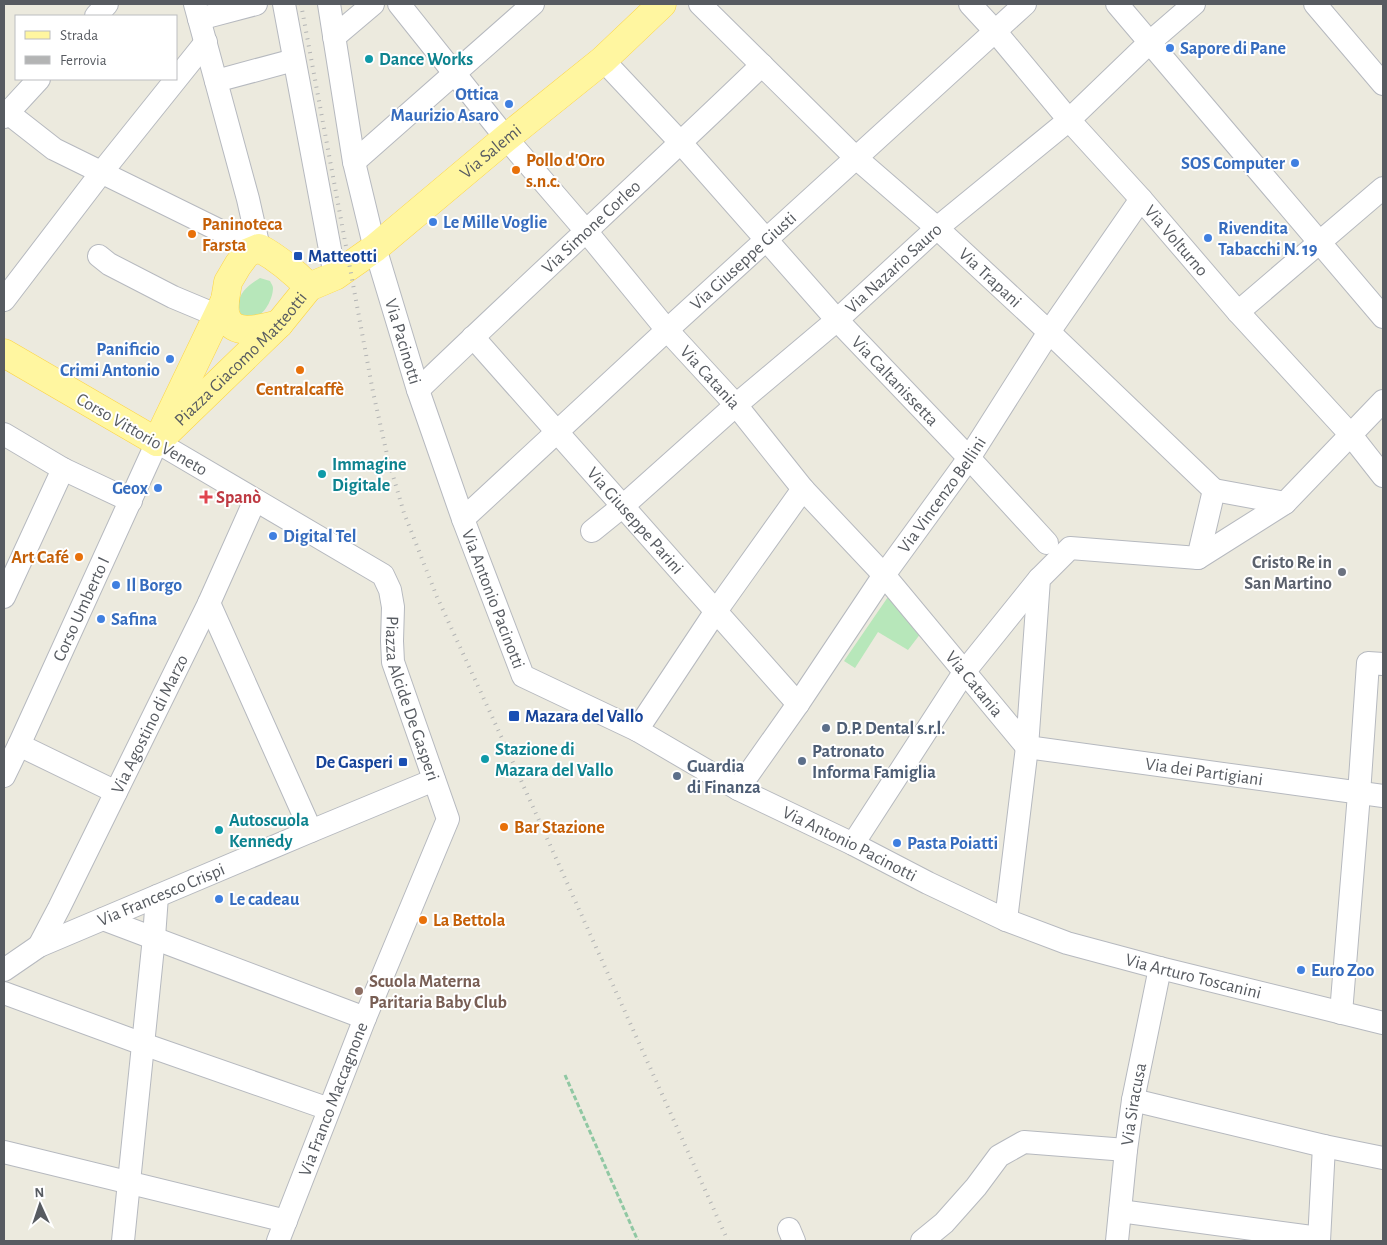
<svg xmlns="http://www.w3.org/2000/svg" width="1387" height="1245" font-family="'Alegreya Sans',sans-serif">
<rect width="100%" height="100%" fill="#eceade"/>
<!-- green -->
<g fill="#b7e7ba">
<path d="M260 278 270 281C271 283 273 286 273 288 273 299 264 316 253 318 250 318 244 316 241 315 234 297 245 287 260 278Z"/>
<polygon points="890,594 921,633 908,650 878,632 855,668 844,661"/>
</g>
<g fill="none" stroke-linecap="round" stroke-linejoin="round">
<!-- minor casing -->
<g stroke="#b6b9bf" stroke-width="24">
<g id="minor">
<polyline points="195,4 248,199 259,248"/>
<polyline points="284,4 335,276"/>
<path id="s1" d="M329 4 354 162 373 241 418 390 463 519 523 676 637 730 738 789 853 844 928 883 1006 920 1067 943 1160 968 1383 1023"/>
<path id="s2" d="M399 4 506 138 586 231 667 330 736 405 803 489 884 575 1027 747 1383 796"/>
<path id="s3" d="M700 4 855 157 937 228 1049 332 1214 490"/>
<path id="s4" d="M970 4 995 31 1069 120 1141 199 1238 312 1350 434 1383 476"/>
<polyline points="1117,4 1383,317"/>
<polyline points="1315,4 1383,84"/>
<polyline points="96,16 107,4"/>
<polyline points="199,19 256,4"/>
<polyline points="334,37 373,4"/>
<path id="s5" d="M603 60 681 143 837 320 969 458 1047 543"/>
<polyline points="216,81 294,60"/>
<polyline points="8,113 54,149 241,241 247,253"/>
<polyline points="4,117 39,79"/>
<polyline points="354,162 533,4"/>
<polyline points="99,256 109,264 173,297 216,315"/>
<polyline points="4,300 101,173 206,42"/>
<polyline points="1238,312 1383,188"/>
<path id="s6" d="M473 337 798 704"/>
<path id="s7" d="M418 390C532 280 649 174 762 65"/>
<polyline points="4,434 63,469 131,501"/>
<polyline points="1214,490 1285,503"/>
<path id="s8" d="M463 519 667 330 1025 4"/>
<path id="s9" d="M592 531 623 506 736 405 837 320 937 228 1069 120 1150 42 1194 4"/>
<polyline points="1198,558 1214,490"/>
<polyline points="4,597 63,469"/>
<polyline points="209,603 311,831"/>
<polyline points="637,730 716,611 803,489"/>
<polyline points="19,745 116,792"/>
<path id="s10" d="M4 776 19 745 157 442 383 575 390 590 393 607 392 641 393 662 448 819 365 1018 278 1241"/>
<path id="s11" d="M738 789 798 704 884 575 969 458 1049 332 1141 199"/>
<polyline points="853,844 965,671 1039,579"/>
<polyline points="103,919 365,1018"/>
<polyline points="1006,920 1027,747 1039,579 1070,548 1198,558 1285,503 1383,401"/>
<path id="s12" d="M39 946 59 908 209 603 255 500"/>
<path id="s13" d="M4 970 39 946 311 831 434 780"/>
<polyline points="4,993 143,1044 329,1109"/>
<polyline points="1341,1013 1359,794 1368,663 1383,664"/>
<polyline points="1133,1100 1324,1146 1383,1158"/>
<polyline points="4,1152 286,1221"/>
<polyline points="1120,1211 1319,1238"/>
<polyline points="789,1229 794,1241"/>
<polyline points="123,1241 154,937 157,896"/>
<polyline points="922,1241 944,1223 976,1187 999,1156 1024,1142 1126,1150"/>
<path id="s14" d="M1117 1241 1126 1150 1133 1100 1160 968"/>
<polyline points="1319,1241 1324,1146"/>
</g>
</g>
<!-- major casing -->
<g stroke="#fdd546" stroke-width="29">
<g id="major">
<path d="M225 300C225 305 224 311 226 316 233 338 263 328 279 324"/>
<polyline points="4,353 157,442"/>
<path d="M164 427 225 300 228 282 238 265 247 253 259 248C278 258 294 272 309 287"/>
<path id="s15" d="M157 442 279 324 309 287 335 276 375 248 506 138 603 60 662 4"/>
</g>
</g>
<!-- path -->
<polyline stroke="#90c8a3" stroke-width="3" stroke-dasharray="5 2.5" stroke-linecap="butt" points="565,1075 638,1241"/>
<!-- minor -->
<use href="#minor" stroke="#fff" stroke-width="22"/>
<!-- major -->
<use href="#major" stroke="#fff6a0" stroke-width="28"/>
<!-- rail -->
<polyline stroke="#b3b4b4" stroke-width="4" stroke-dasharray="1 6" stroke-linecap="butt" points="301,4 373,392 388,459 404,513 437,597 506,747 728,1241"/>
</g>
<!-- markers -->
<g fill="#3f7fe0" stroke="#fff" stroke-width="2">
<circle cx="1170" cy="48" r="5"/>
<circle cx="509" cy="104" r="5"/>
<circle cx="1295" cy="163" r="5"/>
<circle cx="433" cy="222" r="5"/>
<circle cx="1208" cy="238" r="5"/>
<circle cx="170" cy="359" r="5"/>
<circle cx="158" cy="488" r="5"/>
<circle cx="273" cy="536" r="5"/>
<circle cx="116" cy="585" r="5"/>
<circle cx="101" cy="619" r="5"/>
<circle cx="897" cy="843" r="5"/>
<circle cx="219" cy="899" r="5"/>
<circle cx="1301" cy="970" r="5"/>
</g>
<g fill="#0f9aa8" stroke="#fff" stroke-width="2">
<circle cx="369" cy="59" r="5"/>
<circle cx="322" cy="474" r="5"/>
<circle cx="485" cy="759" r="5"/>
<circle cx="219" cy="830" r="5"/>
</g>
<g fill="#e8710a" stroke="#fff" stroke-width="2">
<circle cx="516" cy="170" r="5"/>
<circle cx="192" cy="234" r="5"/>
<circle cx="300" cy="370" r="5"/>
<circle cx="79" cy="557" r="5"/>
<circle cx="504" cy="827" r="5"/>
<circle cx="423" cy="920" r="5"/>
</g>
<g fill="#1a4fb4" stroke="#fff" stroke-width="2">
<rect x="293" y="251" width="10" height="10" rx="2.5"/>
<rect x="508" y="710" width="12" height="12" rx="2.5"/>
<rect x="398" y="757" width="10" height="10" rx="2.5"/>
</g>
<path fill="#e0444e" stroke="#fff" stroke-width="2" d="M203.5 489.5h5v5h5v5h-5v5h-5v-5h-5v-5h5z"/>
<circle fill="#6b7280" stroke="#fff" stroke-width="2" cx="1342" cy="572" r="5"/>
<g fill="#5c6f8a" stroke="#fff" stroke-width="2">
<circle cx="826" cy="728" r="5"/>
<circle cx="802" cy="761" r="5"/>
<circle cx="677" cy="776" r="5"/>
</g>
<circle fill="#8d6e63" stroke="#fff" stroke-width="2" cx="359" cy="991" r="5"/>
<g text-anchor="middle" stroke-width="4" stroke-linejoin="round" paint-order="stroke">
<!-- shop labels -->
<g font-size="18" font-weight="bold" fill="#366cbe" stroke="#fff" text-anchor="start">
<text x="1180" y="54">Sapore di Pane</text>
<text x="499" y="100" text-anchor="end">Ottica<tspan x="499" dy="21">Maurizio Asaro</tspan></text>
<text x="1285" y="169" text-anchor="end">SOS Computer</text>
<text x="443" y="228">Le Mille Voglie</text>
<text x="1218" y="234">Rivendita<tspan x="1218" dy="21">Tabacchi N. 19</tspan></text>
<text x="160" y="355" text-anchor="end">Panificio<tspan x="160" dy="21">Crimi Antonio</tspan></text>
<text x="148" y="494" text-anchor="end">Geox</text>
<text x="283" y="542">Digital Tel</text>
<text x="126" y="591">Il Borgo</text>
<text x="111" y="625">Safina</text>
<text x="907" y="849">Pasta Poiatti</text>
<text x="229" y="905">Le cadeau</text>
<text x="1311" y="976">Euro Zoo</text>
</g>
<!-- culture labels -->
<g font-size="18" font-weight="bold" fill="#0d838f" stroke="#fff" text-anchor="start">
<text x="379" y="65">Dance Works</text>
<text x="332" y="470">Immagine<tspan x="332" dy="21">Digitale</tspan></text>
<text x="495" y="755">Stazione di<tspan x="495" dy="21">Mazara del Vallo</tspan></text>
<text x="229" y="826">Autoscuola<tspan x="229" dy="21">Kennedy</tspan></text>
</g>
<!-- street labels -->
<g font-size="18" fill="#575b61" stroke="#fff">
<text dy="6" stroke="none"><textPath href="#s15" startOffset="445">Via Salemi</textPath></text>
<text dy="6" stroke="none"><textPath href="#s7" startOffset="238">Via Simone Corleo</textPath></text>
<text dy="6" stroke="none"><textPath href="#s4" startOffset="314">Via Volturno</textPath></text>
<text dy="6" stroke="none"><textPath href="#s8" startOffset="381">Via Giuseppe Giusti</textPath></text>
<text dy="6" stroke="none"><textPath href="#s9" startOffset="400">Via Nazario Sauro</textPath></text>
<text dy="6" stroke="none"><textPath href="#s3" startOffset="399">Via Trapani</textPath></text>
<text dy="6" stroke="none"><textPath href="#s1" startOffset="346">Via Pacinotti</textPath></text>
<text dy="6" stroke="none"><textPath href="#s15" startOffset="118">Piazza Giacomo Matteotti</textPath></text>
<text dy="6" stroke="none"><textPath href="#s2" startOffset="486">Via Catania</textPath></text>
<text dy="6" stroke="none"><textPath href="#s5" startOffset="434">Via Caltanissetta</textPath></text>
<text transform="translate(142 434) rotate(30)" y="6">Corso Vittorio Veneto</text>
<text dy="6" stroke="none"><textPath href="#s11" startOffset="358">Via Vincenzo Bellini</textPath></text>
<text dy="6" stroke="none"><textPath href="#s6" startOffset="245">Via Giuseppe Parini</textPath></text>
<text dy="6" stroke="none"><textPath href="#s1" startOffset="619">Via Antonio Pacinotti</textPath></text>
<text dy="6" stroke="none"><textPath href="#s10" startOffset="184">Corso Umberto I</textPath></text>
<text dy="6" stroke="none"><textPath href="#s2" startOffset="891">Via Catania</textPath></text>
<text dy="6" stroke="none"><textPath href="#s10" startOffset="758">Piazza Alcide De Gasperi</textPath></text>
<text dy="6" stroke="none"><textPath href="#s12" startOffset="248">Via Agostino di Marzo</textPath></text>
<text dy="6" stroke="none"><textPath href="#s2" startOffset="1152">Via dei Partigiani</textPath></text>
<text dy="6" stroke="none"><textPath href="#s1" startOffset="1069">Via Antonio Pacinotti</textPath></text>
<text dy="6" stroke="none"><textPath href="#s13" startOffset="175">Via Francesco Crispi</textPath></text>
<text dy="6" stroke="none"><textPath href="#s1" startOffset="1439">Via Arturo Toscanini</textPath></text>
<text transform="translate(333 1099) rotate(-69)" y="6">Via Franco Maccagnone</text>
<text dy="6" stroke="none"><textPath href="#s14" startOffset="138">Via Siracusa</textPath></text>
</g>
<!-- food labels -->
<g font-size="18" font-weight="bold" fill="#c56008" stroke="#fff" text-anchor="start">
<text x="526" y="166">Pollo d'Oro<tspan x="526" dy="21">s.n.c.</tspan></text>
<text x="202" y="230">Paninoteca<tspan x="202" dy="21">Farsta</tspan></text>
<text x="300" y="395" text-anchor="middle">Centralcaffè</text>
<text x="69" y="563" text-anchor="end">Art Café</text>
<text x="514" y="833">Bar Stazione</text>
<text x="433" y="926">La Bettola</text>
</g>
<!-- transit labels -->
<g font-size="18" font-weight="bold" fill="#164399" stroke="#fff" text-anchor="start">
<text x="308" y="262">Matteotti</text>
<text x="525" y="722">Mazara del Vallo</text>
<text x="393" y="768" text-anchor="end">De Gasperi</text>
</g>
<!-- health labels -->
<g font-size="18" font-weight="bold" fill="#be3a42" stroke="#fff" text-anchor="start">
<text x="216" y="503">Spanò</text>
</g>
<!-- worship labels -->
<g font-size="18" font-weight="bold" fill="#5b616d" stroke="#fff" text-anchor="end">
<text x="1332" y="568">Cristo Re in<tspan x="1332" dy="21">San Martino</tspan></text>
</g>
<!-- service labels -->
<g font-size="18" font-weight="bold" fill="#4e5e75" stroke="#fff" text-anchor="start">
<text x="836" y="734">D.P. Dental s.r.l.</text>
<text x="812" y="757">Patronato<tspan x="812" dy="21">Informa Famiglia</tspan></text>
<text x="687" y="772">Guardia<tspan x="687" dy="21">di Finanza</tspan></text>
</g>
<!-- education labels -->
<g font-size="18" font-weight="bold" fill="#785e54" stroke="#fff" text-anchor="start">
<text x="369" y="987">Scuola Materna<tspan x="369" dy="21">Paritaria Baby Club</tspan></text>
</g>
</g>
<!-- border -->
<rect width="1387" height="1245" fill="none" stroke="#575b61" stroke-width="10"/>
<!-- legend -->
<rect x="15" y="15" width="162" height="65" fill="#ffffff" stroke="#bcbdc0"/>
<rect x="25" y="31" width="25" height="8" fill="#fff6a0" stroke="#bcbdc0"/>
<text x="60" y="40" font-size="15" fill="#575b61">Strada</text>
<rect x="25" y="56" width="25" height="8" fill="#b3b4b4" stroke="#bcbdc0"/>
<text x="60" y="65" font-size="15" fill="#575b61">Ferrovia</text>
<!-- north arrow -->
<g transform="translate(40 1205) rotate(357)" stroke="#ffffff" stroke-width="4" paint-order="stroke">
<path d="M0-4L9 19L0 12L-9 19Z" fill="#575b61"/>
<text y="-8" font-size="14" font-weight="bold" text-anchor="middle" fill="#575b61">N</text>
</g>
</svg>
